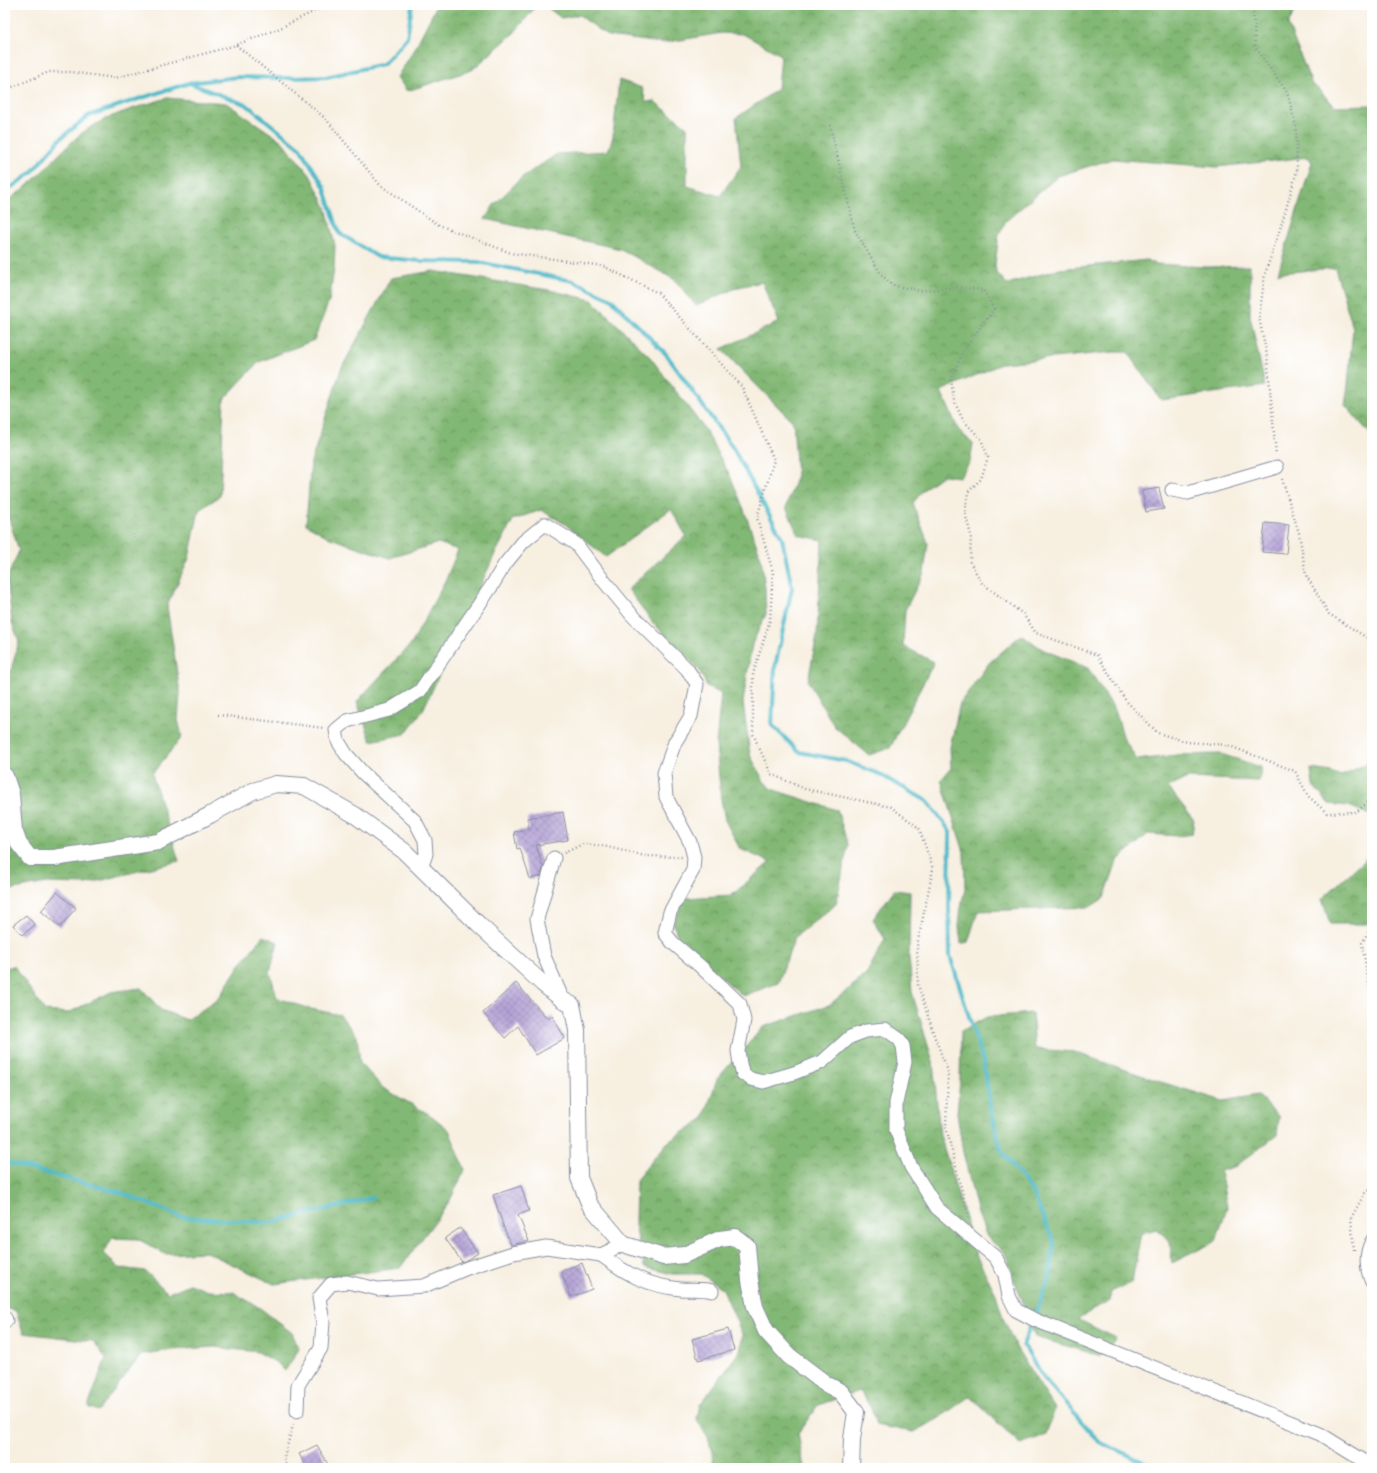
<svg xmlns="http://www.w3.org/2000/svg" width="1377" height="1473" font-family="Caveat,sans-serif">
<defs>
<pattern id="forest-crowns" width="20" height="18" patternUnits="userSpaceOnUse"><rect width="20" height="18" fill="#82b874"/><path d="M2 6a3 3 0 1 1 6 0M12 15a3 3 0 1 1 6 0" fill="none" stroke="#6a9662"/></pattern>
<pattern id="building-cross-hatch" width="8" height="8" patternUnits="userSpaceOnUse"><rect width="8" height="8" fill="#b09ed4"/><path d="M0 0l8 8M0 8l8-8" fill="none" stroke="#8e81af"/></pattern>
</defs>
<rect width="100%" height="100%" fill="#fff"/>
<filter id="ink" filterUnits="userSpaceOnUse"><feTurbulence type="fractalNoise" baseFrequency=".025" numOctaves="2"/><feDisplacementMap in="SourceGraphic" scale="8" xChannelSelector="R" yChannelSelector="G"/><feConvolveMatrix kernelMatrix="1 2 1 2 8 2 1 2 1" color-interpolation-filters="sRGB"/></filter>
<filter id="wash" filterUnits="userSpaceOnUse"><feTurbulence type="fractalNoise" baseFrequency=".012" numOctaves="4" result="noise"/><feDisplacementMap in="SourceGraphic" scale="16" xChannelSelector="R" yChannelSelector="G"/><feGaussianBlur stdDeviation="0.9" result="paint"/><feColorMatrix in="noise" values="0 0 0 0 0 0 0 0 0 0 0 0 0 0 0 0 0 1.4 0 .05"/><feComposite in="paint" operator="in"/></filter>
<g filter="url(#wash)">
<rect width="100%" height="100%" fill="#f7efe0"/>
<!-- forest -->
<g fill="url(#forest-crowns)" stroke="#4e7469">
<polygon points="437,5 537,5 514,33 472,70 407,91 397,77 414,50"/>
<polygon points="544,5 1297,5 1288,25 1311,82 1335,106 1372,105 1372,436 1345,405 1348,385 1353,328 1335,268 1278,273 1312,162 1308,157 1217,167 1112,159 1058,176 1006,221 999,234 995,264 996,272 1007,284 1060,269 1147,260 1156,264 1206,267 1250,266 1250,316 1265,386 1161,400 1128,352 1113,352 1003,363 941,391 958,429 973,444 970,462 960,477 943,475 925,488 913,503 928,543 924,573 905,610 903,646 934,662 890,748 869,755 834,726 808,681 817,635 822,540 798,535 786,507 797,475 793,422 721,349 779,322 762,282 738,287 696,306 675,280 621,249 485,219 494,205 521,178 557,154 608,151 613,137 619,80 642,88 646,102 654,101 687,127 687,186 720,196 741,166 736,118 778,89 781,55 743,34 722,33 662,43 608,36 579,15 561,18"/>
<path d="M167 98 226 103 282 141 310 175 326 207 335 246 334 269 329 301 314 340 259 362 224 399 220 496 199 510 189 558 167 606 180 693 178 720 182 737 152 774 179 861 86 884 46 883 10 890 5 896V682L8 681 19 641 12 622 7 578 19 551 5 506V202C32 186 52 160 75 139 101 116 135 108 167 98Z"/>
<polygon points="433,271 549,290 592,300 650,357 706,431 732,480 743,507 761,558 765,588 766,614 752,644 743,702 750,755 763,780 771,789 837,810 848,845 836,904 795,937 778,983 743,996 679,941 673,923 685,898 732,895 770,862 740,849 725,820 721,799 716,744 721,694 707,686 699,670 653,623 628,589 686,536 671,509 606,557 565,524 541,510 513,520 494,556 423,710 405,734 371,741 357,702 372,685 412,643 447,577 458,550 438,543 390,558 330,538 306,524 311,462 341,369 391,278"/>
<polygon points="1021,635 1044,650 1088,668 1115,710 1124,739 1137,760 1177,755 1221,754 1261,767 1259,781 1188,778 1168,787 1194,820 1192,834 1179,836 1148,834 1117,861 1104,898 1090,907 978,911 968,942 961,944 959,926 961,906 965,889 964,852 941,780 951,768 950,747 960,703 989,663"/>
<polygon points="1372,761 1372,816 1349,806 1329,804 1313,786 1311,769 1331,772 1341,776"/>
<polygon points="1372,853 1372,924 1330,924 1322,899"/>
<polygon points="894,890 910,892 909,957 912,992 933,1062 940,1135 976,1255 996,1294 1003,1318 1017,1349 1055,1409 1046,1435 1020,1444 970,1396 938,1419 913,1432 876,1425 871,1408 860,1391 818,1405 798,1433 804,1468 708,1468 714,1461 709,1441 697,1419 700,1405 739,1352 741,1347 742,1334 723,1289 701,1274 672,1274 644,1267 635,1225 636,1180 667,1143 704,1118 717,1079 763,1027 829,1005 866,975 885,939 873,919"/>
<polygon points="263,936 278,942 270,972 277,998 311,1009 340,1015 357,1036 360,1063 383,1088 432,1116 449,1130 465,1170 448,1204 400,1268 274,1284 206,1252 165,1254 138,1239 112,1238 104,1253 119,1268 145,1271 168,1293 190,1284 208,1291 233,1292 260,1308 292,1333 299,1349 285,1371 277,1363 258,1352 214,1347 172,1350 142,1354 98,1411 88,1407 106,1358 93,1341 23,1333 16,1311 5,1308 5,968 14,966 45,1011 68,1013 111,992 141,988 161,1010 187,1020 218,999 239,966"/>
<polygon points="1032,1013 1035,1049 1074,1052 1161,1082 1223,1101 1258,1095 1279,1117 1277,1135 1236,1166 1220,1171 1227,1207 1216,1241 1172,1263 1170,1241 1157,1229 1141,1233 1132,1282 1111,1292 1109,1301 1077,1319 1116,1338 1101,1356 1035,1337 1005,1253 987,1237 978,1214 963,1152 957,1113 960,1081 961,1031 987,1017"/>
</g>
<g fill="none" stroke-linecap="round" stroke-linejoin="round">
<!-- stream -->
<g stroke="#4db9c9" stroke-width="4">
<polyline points="189,83 247,105 300,148 324,186 339,233 378,257 420,261 478,262 573,281 611,299 666,354 733,448 782,538 792,588 775,667 772,725 799,752 846,761 879,774 927,801 950,831 949,908 950,956 983,1061 991,1110 1001,1150 1032,1191 1054,1242 1050,1276 1023,1345 1043,1377 1099,1442 1157,1468"/>
<polyline points="5,192 31,173 60,139 88,116 129,102 189,83 237,77 287,78 326,77 383,64 407,38 412,5"/>
<polyline points="5,1162 122,1193 181,1217 269,1223 372,1198"/>
</g>
</g>
<g id="blocks">
<!-- building -->
<g fill="url(#building-cross-hatch)">
<polygon points="1159,488 1164,509 1146,512 1142,491"/>
<polygon points="1265,523 1289,525 1286,554 1262,552"/>
<polygon points="563,812 568,840 536,845 543,867 541,876 530,879 520,848 517,849 514,832 529,829 527,818"/>
<polygon points="57,892 76,908 60,927 41,911"/>
<polygon points="26,915 35,925 22,935 13,925"/>
<polygon points="516,983 548,1019 552,1016 565,1038 536,1055 518,1026 505,1038 483,1013"/>
<polygon points="521,1186 529,1211 518,1215 529,1241 511,1245 504,1228 493,1195"/>
<polygon points="460,1228 478,1253 468,1259 462,1262 445,1238"/>
<polygon points="582,1263 592,1289 571,1297 561,1271"/>
<polygon points="728,1329 734,1350 698,1360 692,1339"/>
<polygon points="317,1445 330,1468 307,1468 299,1454"/>
</g>
</g>
</g>
<g filter="url(#ink)">
<use href="#blocks" fill-opacity="0" stroke="#898f9f" stroke-width="1"/>
<g fill="none" stroke-linecap="round" stroke-linejoin="round">
<!-- minor casing -->
<g stroke="#898f9f" stroke-width="15">
<g id="minor">
<polyline points="1172,490 1188,493 1277,467"/>
<polyline points="554,858 537,919 544,956 563,1000"/>
<polyline points="421,868 426,854 425,840 415,821 363,773 346,754 338,741 336,730 347,721 389,710 420,691 491,587 505,564 523,542 545,524 576,544 604,581 632,615 687,669 697,684 691,716 675,742 664,773 666,797 690,842 694,857 693,870 670,912 665,933 673,943 700,966 740,1004 744,1020 738,1051 740,1064 743,1074 751,1079 763,1082 794,1073 822,1062 850,1037 866,1031 885,1029 899,1039 903,1046 905,1062 896,1103 896,1130 911,1167 937,1208 996,1258 1005,1275 1009,1296 1016,1310 1035,1320 1320,1434 1372,1466"/>
<path d="M1372 1241C1365 1254 1366 1269 1372 1282"/>
<path d="M601 1255C627 1274 647 1286 681 1289 691 1290 701 1288 712 1291"/>
<polyline points="5,1318 6,1320 5,1322"/>
<polyline points="297,1411 298,1385 321,1348 323,1322 319,1298 331,1284 347,1282 378,1289 424,1286 467,1268 513,1253 546,1247 601,1255 623,1244"/>
</g>
</g>
<!-- tertiary casing -->
<g stroke="#898f9f" stroke-width="18">
<polyline id="tertiary" points="5,776 11,794 14,830 19,844 30,858 54,858 158,842 210,815 253,791 276,784 304,786 355,815 404,851 479,925 543,984 563,1000 572,1005 577,1030 579,1178 590,1205 623,1244 663,1257 684,1255 720,1239 735,1237 747,1246 750,1280 755,1307 766,1331 789,1356 826,1384 841,1392 856,1412 852,1439 851,1468"/>
</g>
<!-- path -->
<g stroke="#898f9f" stroke-width="2.5" stroke-dasharray="1 3" stroke-linecap="butt">
<polyline points="1253,5 1255,47 1287,92 1296,126 1297,171 1281,226 1265,274 1259,318 1267,355 1276,455"/>
<polyline points="236,45 325,118 380,185 439,225 511,253 603,266 658,293 742,387 774,460 757,518 773,572 770,620 753,674 753,734 771,774 805,789 891,807 919,828 933,869 917,946 918,985 935,1038 948,1071 946,1127 969,1219"/>
<polyline points="5,90 49,72 71,72 115,78 236,45 280,28 327,5"/>
<polyline points="830,125 855,231 881,274 892,285 920,291 955,287 983,290 994,309 964,349 951,379 954,401 963,420 981,439 988,457 981,479 968,492 965,513 971,535 970,562 982,583 1023,614 1036,633 1097,655 1126,701 1158,733 1187,742 1227,745 1295,771 1308,796 1327,813 1356,812 1372,799"/>
<polyline points="1282,479 1299,533 1306,575 1329,614 1372,641"/>
<polyline points="218,715 324,728"/>
<polyline points="564,853 583,844 603,846 645,856 682,857"/>
<polyline points="1372,925 1362,943 1372,1003"/>
<polyline points="1354,1250 1351,1218 1365,1193 1372,1188"/>
<polyline points="286,1468 284,1457 294,1422"/>
</g>
<!-- minor -->
<use href="#minor" stroke="#fff" stroke-width="13"/>
<!-- tertiary -->
<use href="#tertiary" stroke="#fff" stroke-width="16"/>
</g>
</g>
<!-- margin -->
<rect width="1377" height="1473" fill="none" stroke="#fff" stroke-width="20"/>
</svg>
